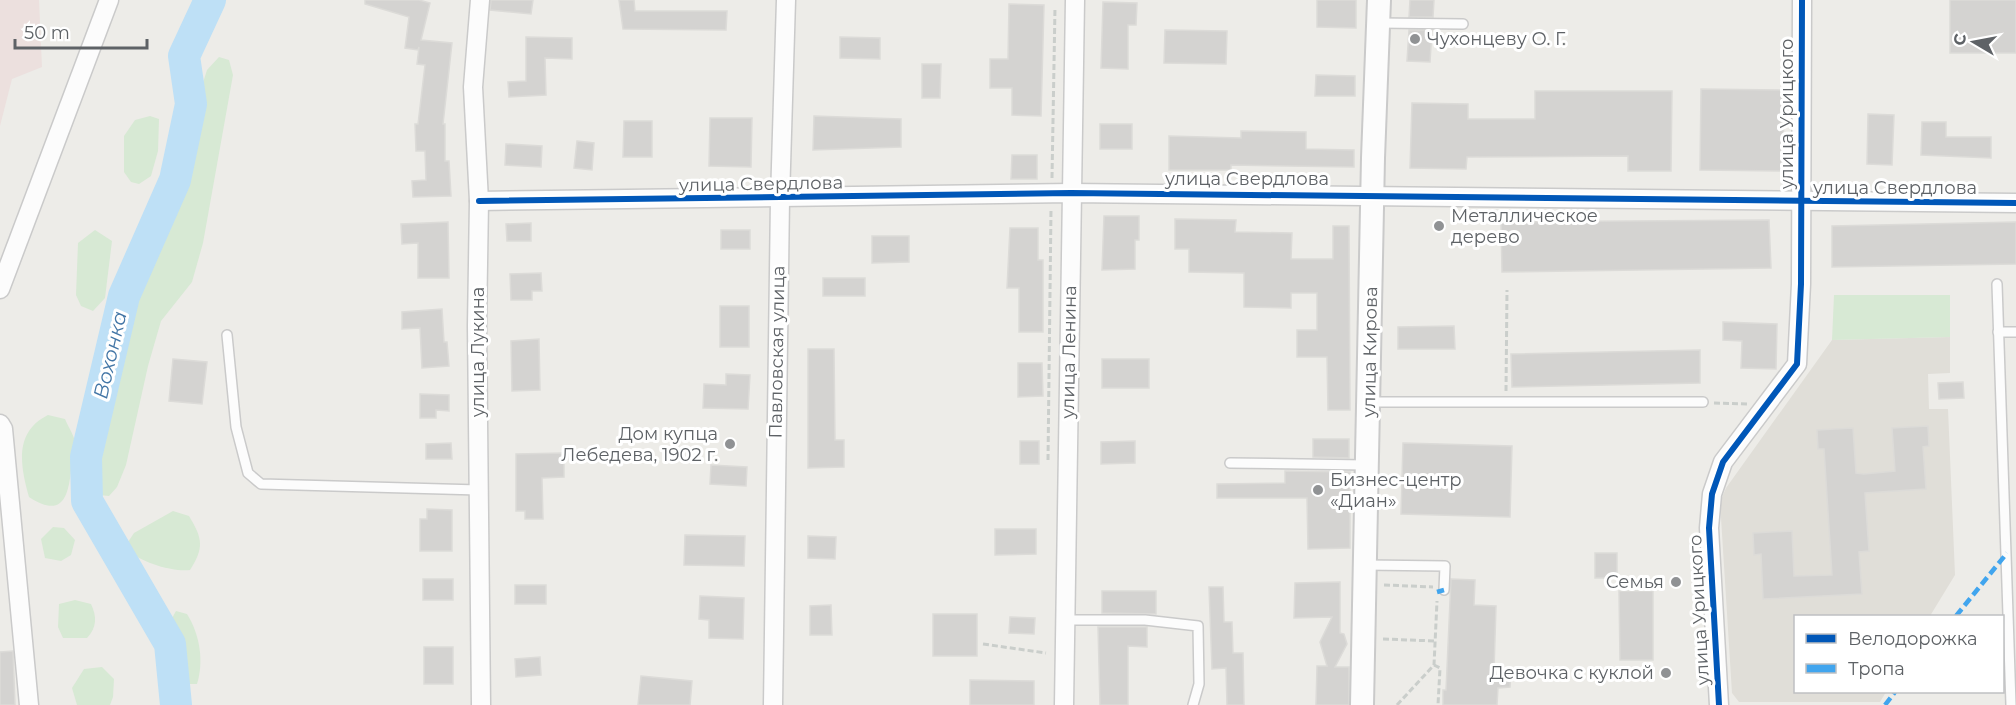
<svg xmlns="http://www.w3.org/2000/svg" width="2016" height="705" font-family="Montserrat,sans-serif">
<rect width="100%" height="100%" fill="#edece8"/>
<!-- education -->
<polygon fill="#e0ded8" points="1950,337 1950,373 1928,374 1929,409 1948,409 1955,575 1930,616 1796,616 1796,692 1886,692 1880,702 1739,702 1732,693 1720,502 1726,488 1832,340"/>
<!-- medical -->
<polygon fill="#ece0de" points="0,0 39,0 42,67 12,79 0,126"/>
<!-- green -->
<g fill="#d7e9d4">
<polygon points="219,57 229,60 233,75 203,243 192,282 161,321 148,366 126,465 117,487 109,496 99,495 94,480 94,457 128,317 152,252 188,166 201,89 207,70"/>
<polygon points="150,116 159,119 158,151 151,176 139,184 131,182 124,172 124,136 135,120"/>
<polygon points="95,230 112,241 105,298 93,311 81,306 76,295 78,243"/>
<polygon points="1834,295 1950,295 1950,337 1832,340"/>
<path d="M48 415 65 419C68 426 73 434 75 441 76 449 73 461 71 470 68 501 60 517 29 497 20 465 14 432 48 415Z"/>
<path d="M173 511 189 516C203 539 204 548 190 570 172 572 145 563 131 553L128 542 134 533Z"/>
<polygon points="53,527 64,528 75,540 71,555 61,561 45,558 41,539"/>
<path d="M75 600 91 604C97 617 97 627 87 638H63L58 627 59 604Z"/>
<path d="M176 611 187 614C200 635 204 661 197 684H189L171 620Z"/>
<polygon points="102,667 114,679 113,697 110,705 77,705 72,688 84,669"/>
</g>
<g fill="none" stroke-linecap="round" stroke-linejoin="round">
<!-- river -->
<polyline stroke="#bee0f6" stroke-width="32" points="176,705 170,644 87,501 86,457 124,296 175,180 191,104 184,56 210,0"/>
</g>
<!-- building -->
<g fill="#d4d3d1" stroke="#dcdbd8" stroke-width="1.5">
<polygon points="365,0 419,0 430,3 421,40 452,43 443,124 445,124 445,161 449,161 451,196 413,197 412,181 426,180 425,151 416,151 415,124 418,124 425,65 417,64 419,47 418,50 405,48 409,17 365,4"/>
<polygon points="491,0 533,0 531,14 490,10"/>
<polygon points="619,0 634,0 635,11 727,11 726,30 623,29"/>
<polygon points="1317,0 1356,0 1356,28 1317,27"/>
<polygon points="1410,0 1434,0 1433,17 1409,17"/>
<rect x="1950" y="0" width="66" height="53"/>
<polygon points="1103,2 1137,3 1136,25 1128,25 1128,69 1101,68"/>
<polygon points="1009,4 1044,5 1041,116 1012,115 1012,88 990,88 990,59 1008,59"/>
<polygon points="1165,30 1227,31 1226,64 1164,63"/>
<polygon points="1409,30 1432,30 1430,62 1407,61"/>
<polygon points="526,37 572,38 572,59 545,58 546,95 509,97 508,82 526,81"/>
<polygon points="840,37 880,38 880,59 840,58"/>
<polygon points="922,64 941,64 940,98 922,98"/>
<polygon points="1316,75 1355,76 1355,96 1315,96"/>
<polygon points="1701,89 1784,90 1783,171 1700,170"/>
<polygon points="1535,91 1672,91 1671,171 1628,171 1628,156 1467,157 1466,169 1410,168 1412,103 1468,104 1468,119 1535,119"/>
<polygon points="1868,114 1894,115 1892,165 1867,164"/>
<polygon points="814,116 901,119 901,147 813,150"/>
<polygon points="710,118 752,118 751,167 709,166"/>
<polygon points="624,121 652,121 652,157 623,157"/>
<polygon points="1922,122 1946,122 1946,137 1991,137 1991,158 1921,155"/>
<rect x="1100" y="124" width="32" height="25"/>
<polygon points="1241,131 1306,132 1306,149 1354,150 1354,167 1231,165 1231,170 1169,170 1169,136 1241,138"/>
<polygon points="577,141 594,143 592,170 574,168"/>
<polygon points="506,144 542,146 541,167 505,165"/>
<polygon points="1012,155 1037,155 1037,179 1011,179"/>
<polygon points="1104,216 1139,216 1139,240 1135,240 1135,269 1102,270"/>
<polygon points="1175,219 1236,220 1235,232 1292,233 1291,259 1333,259 1333,226 1349,226 1350,410 1328,410 1327,357 1297,357 1297,330 1317,330 1317,293 1291,293 1291,308 1244,307 1244,273 1189,272 1189,249 1175,249"/>
<polygon points="1769,220 1771,268 1502,272 1501,222"/>
<polygon points="448,222 449,278 418,278 418,243 402,244 401,224"/>
<polygon points="2016,222 2016,264 1832,267 1832,226"/>
<polygon points="531,223 531,241 507,241 506,224"/>
<polygon points="1010,228 1038,228 1038,260 1043,260 1043,332 1019,332 1019,288 1007,288"/>
<rect x="721" y="230" width="29" height="19"/>
<polygon points="872,236 909,236 909,262 872,263"/>
<polygon points="541,273 542,291 532,291 532,300 511,300 510,274"/>
<rect x="823" y="278" width="42" height="18"/>
<rect x="720" y="306" width="29" height="41"/>
<polygon points="442,309 444,342 447,342 449,366 422,368 420,328 402,329 402,312"/>
<polygon points="1723,322 1777,324 1776,369 1741,368 1742,341 1723,340"/>
<polygon points="1454,326 1455,349 1398,349 1398,327"/>
<polygon points="539,339 540,390 512,391 511,341"/>
<polygon points="808,349 834,349 835,440 844,440 844,467 808,468"/>
<polygon points="1700,350 1700,383 1512,387 1511,354"/>
<polygon points="173,359 207,362 202,404 169,401"/>
<rect x="1102" y="359" width="47" height="29"/>
<polygon points="1018,363 1042,363 1043,396 1018,397"/>
<polygon points="726,374 750,375 748,409 703,408 704,384 726,385"/>
<polygon points="1963,382 1964,398 1939,399 1938,383"/>
<polygon points="420,394 449,395 449,411 436,410 436,418 420,418"/>
<polygon points="1928,426 1929,446 1923,447 1926,489 1865,493 1869,551 1859,552 1862,594 1763,599 1761,554 1754,555 1753,533 1792,531 1794,576 1832,575 1824,449 1818,449 1817,430 1853,428 1856,473 1864,474 1895,471 1892,428"/>
<polygon points="1313,439 1349,439 1349,458 1313,457"/>
<rect x="1020" y="441" width="19" height="23"/>
<polygon points="1135,441 1135,463 1101,464 1101,442"/>
<polygon points="451,443 452,459 426,459 426,444"/>
<polygon points="1403,443 1512,446 1510,517 1401,514"/>
<polygon points="564,453 564,477 542,478 543,519 525,519 525,511 516,511 516,454"/>
<polygon points="711,465 747,467 746,486 710,484"/>
<polygon points="1285,471 1350,472 1350,548 1308,549 1307,498 1217,498 1217,484 1285,483"/>
<polygon points="427,509 452,510 452,551 420,551 420,519 427,519"/>
<polygon points="995,529 1036,529 1036,554 995,555"/>
<polygon points="685,535 745,536 744,566 684,565"/>
<polygon points="808,536 836,537 835,559 808,558"/>
<rect x="1595" y="553" width="22" height="25"/>
<rect x="423" y="579" width="30" height="21"/>
<polygon points="1451,579 1475,580 1474,605 1496,606 1494,671 1511,672 1510,687 1498,688 1497,705 1443,705 1443,690 1446,690"/>
<polygon points="1340,582 1340,633 1344,634 1347,644 1335,667 1349,667 1349,705 1316,705 1317,666 1327,666 1320,642 1332,617 1294,618 1295,583"/>
<rect x="515" y="585" width="31" height="19"/>
<polygon points="1209,587 1223,587 1224,622 1232,622 1233,653 1243,653 1244,705 1227,705 1226,668 1212,669"/>
<polygon points="1102,591 1156,591 1156,614 1102,613"/>
<polygon points="1619,591 1653,591 1653,660 1620,660"/>
<polygon points="700,596 744,598 743,639 709,638 709,620 699,619"/>
<polygon points="831,605 832,635 810,635 810,606"/>
<rect x="933" y="614" width="44" height="42"/>
<polygon points="1010,617 1035,618 1034,634 1009,633"/>
<polygon points="1098,627 1147,627 1147,647 1128,646 1128,705 1100,705"/>
<rect x="424" y="647" width="29" height="37"/>
<polygon points="13,651 15,705 0,705 0,652"/>
<polygon points="540,657 541,675 516,677 515,659"/>
<polygon points="641,676 692,681 690,705 638,705"/>
<polygon points="970,680 1034,681 1034,705 970,705"/>
</g>
<g fill="none" stroke-linecap="round" stroke-linejoin="round">
<!-- service casing -->
<g stroke="#cacaca" stroke-width="12">
<g id="service">
<polyline points="1379,23 1463,24"/>
<polyline points="1997,284 2011,705"/>
<polyline points="1998,332 2016,332"/>
<polyline points="227,335 236,427 248,473 261,484 479,490"/>
<polyline points="1369,402 1703,402"/>
<polyline points="1230,463 1365,465"/>
<polyline points="1365,565 1445,566 1444,590"/>
<polyline points="1064,620 1145,620 1198,626 1199,684 1193,705"/>
</g>
</g>
<!-- minor casing -->
<g stroke="#cacaca" stroke-width="21">
<g id="minor">
<polyline points="480,0 473,87 479,201 477,326 481,705"/>
<polyline points="479,201 1071,193 2016,203"/>
<polyline points="0,289 109,0"/>
<polyline points="0,424 3,429 29,705"/>
<polyline points="773,705 780,199 786,0"/>
<polyline points="1064,705 1075,0"/>
<polyline points="1719,705 1709,528 1712,494 1723,462 1797,364 1801,284 1802,0"/>
</g>
</g>
<!-- tertiary casing -->
<g stroke="#cacaca" stroke-width="26">
<polyline id="tertiary" points="1362,705 1373,158 1379,0"/>
</g>
<!-- path -->
<g stroke="#cacecb" stroke-width="3" stroke-dasharray="6 3" stroke-linecap="butt">
<polyline points="1052,178 1055,7"/>
<polyline points="1506,391 1507,290"/>
<polyline points="1714,403 1747,404"/>
<polyline points="1048,460 1051,209"/>
<polyline points="1384,585 1433,587"/>
<polyline points="1383,639 1435,641"/>
<polyline points="983,644 1046,653"/>
<polyline points="1434,665 1440,668 1438,705"/>
<polyline points="1397,705 1434,665 1437,601"/>
</g>
<!-- service -->
<use href="#service" stroke="#fcfcfc" stroke-width="9"/>
<!-- minor -->
<use href="#minor" stroke="#fcfcfc" stroke-width="18"/>
<!-- tertiary -->
<use href="#tertiary" stroke="#fcfcfc" stroke-width="22"/>
<!-- quiet -->
<g stroke="#41a5ee" stroke-width="4.5" stroke-dasharray="9 4.5" stroke-linecap="butt">
<polyline points="1437,592 1444,590"/>
<polyline points="1956,616 2007,553"/>
<polyline points="1885,705 1895,692"/>
</g>
<!-- cycleway casing -->
<g stroke="#fff" stroke-width="10">
<g id="cycleway">
<polyline points="479,201 1071,193 2016,203"/>
<polyline points="1719,705 1709,528 1712,494 1723,462 1797,364 1801,284 1802,0"/>
</g>
</g>
<!-- cycleway -->
<use href="#cycleway" stroke="#0057b8" stroke-width="6"/>
</g>
<!-- markers -->
<g fill="#909294" stroke="#fff" stroke-width="2">
<circle cx="1415" cy="39" r="6"/>
<circle cx="1439" cy="226" r="6"/>
<circle cx="730" cy="444" r="6"/>
<circle cx="1318" cy="490" r="6"/>
<circle cx="1676" cy="582" r="6"/>
<circle cx="1666" cy="673" r="6"/>
</g>
<g text-anchor="middle" stroke-width="6" stroke-linejoin="round" paint-order="stroke">
<!-- poi labels -->
<g font-size="18" fill="#5e6266" stroke="#fff" text-anchor="start">
<text x="1427" y="45">Чухонцеву О. Г.</text>
<text x="1451" y="222">Металлическое<tspan x="1451" dy="21">дерево</tspan></text>
<text x="718" y="440" text-anchor="end">Дом купца<tspan x="718" dy="21">Лебедева, 1902 г.</tspan></text>
<text x="1330" y="486">Бизнес-центр<tspan x="1330" dy="21">«Диан»</tspan></text>
<text x="1664" y="588" text-anchor="end">Семья</text>
<text x="1654" y="679" text-anchor="end">Девочка с куклой</text>
</g>
<!-- street labels -->
<g font-size="18" fill="#5e6266" stroke="#fff">
<text transform="translate(1787 114) rotate(-90)" y="6">улица Урицкого</text>
<text x="1247" y="185">улица Свердлова</text>
<text transform="translate(761 184) rotate(-1)" y="6">улица Свердлова</text>
<text x="1895" y="194">улица Свердлова</text>
<text transform="translate(478 352) rotate(-90)" y="6">улица Лукина</text>
<text transform="translate(777 352) rotate(-89)" y="6">Павловская улица</text>
<text transform="translate(1069 352) rotate(-89)" y="6">улица Ленина</text>
<text transform="translate(1370 352) rotate(-89)" y="6">улица Кирова</text>
<text transform="translate(1699 610) rotate(-93)" y="6">улица Урицкого</text>
</g>
<!-- water labels -->
<g font-size="20" font-style="italic" fill="#4376a6" stroke="#fff">
<text transform="translate(110 355) rotate(-77)" y="7">Вохонка</text>
</g>
</g>
<!-- legend -->
<rect x="1794" y="615" width="210" height="78" fill="#ffffff" stroke="#bfc0c2" stroke-width="1.5"/>
<rect x="1806" y="634" width="30" height="9" fill="#0057b8" stroke="#bfc0c2" stroke-width="1.5"/>
<text x="1848" y="645" font-size="18" fill="#5e6266">Велодорожка</text>
<rect x="1806" y="664" width="30" height="9" fill="#41a5ee" stroke="#bfc0c2" stroke-width="1.5"/>
<text x="1848" y="675" font-size="18" fill="#5e6266">Тропа</text>
<!-- north arrow -->
<g transform="translate(1974 42) rotate(280)" stroke="#ffffff" stroke-width="4.5" paint-order="stroke">
<path d="M0-4.5L10 22L0 15L-10 22Z" fill="#5e6266"/>
<text y="-9" font-size="16" font-weight="bold" text-anchor="middle" fill="#5e6266">С</text>
</g>
<!-- scale -->
<path d="M15 39v9h132v-9" fill="none" stroke="#5e6266" stroke-width="3"/>
<text x="24" y="39" font-size="18" fill="#5e6266" stroke="#ffffff" stroke-width="4.5" paint-order="stroke">50 m</text>
</svg>
